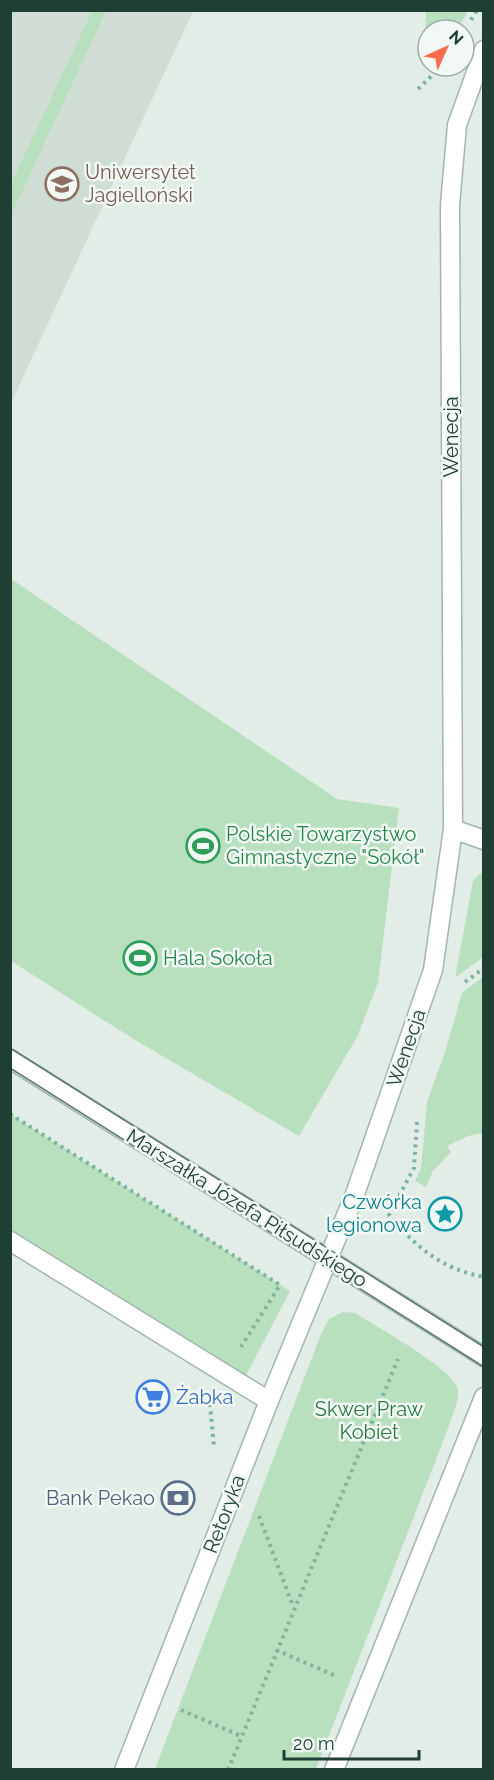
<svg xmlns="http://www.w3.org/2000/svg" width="494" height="1780" font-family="Raleway,sans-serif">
<rect width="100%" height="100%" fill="#e1ede6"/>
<!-- built -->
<polygon fill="#cfddd5" points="11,11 193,11 11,403"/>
<!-- green -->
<g fill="#b8e0bf">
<polygon points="92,11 106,11 11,215 11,184"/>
<polygon points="426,11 426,10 468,11 457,30 428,30 428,45 425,44"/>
<polygon points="11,579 337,799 399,808 378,983 357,1037 299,1136 135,1040 11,961"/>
<polygon points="483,871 483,957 455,978 473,881"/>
<polygon points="483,977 483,1133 468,1136 447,1146 451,1152 433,1171 426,1187 415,1181 421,1169 427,1102 445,1052 462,993"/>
<polygon points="10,1114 290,1291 241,1385 11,1240"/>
<path d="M343 1312 355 1313C375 1326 456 1370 458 1390 459 1402 452 1415 449 1426L316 1769H155L321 1334 329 1319Z"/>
</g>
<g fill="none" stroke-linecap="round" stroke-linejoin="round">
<!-- minor casing -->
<g stroke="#a3b5ad" stroke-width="21">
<g id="minor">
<polyline points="453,829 484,840"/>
<polyline points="10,1059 484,1357"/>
<polyline points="10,1241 269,1401"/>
<polyline points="124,1770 269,1401 355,1194 433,970 453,829 450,205 457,125 484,50"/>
<polyline points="334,1770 484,1397"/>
</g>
</g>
<!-- path -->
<g stroke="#7fb39e" stroke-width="4" stroke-dasharray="3 4.5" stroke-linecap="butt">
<polyline points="471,20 477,10"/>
<polyline points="418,89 441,67"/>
<polyline points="465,982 484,968"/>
<polyline points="10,1114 280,1285 241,1347"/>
<path d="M417 1122 414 1168 389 1215C416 1247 441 1269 484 1277"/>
<polyline points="210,1404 214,1447"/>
<polyline points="259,1516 293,1606"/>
<polyline points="276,1650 336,1676"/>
<polyline points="181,1710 241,1736"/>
<polyline points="228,1770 398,1359"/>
</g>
<!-- minor -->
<use href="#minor" stroke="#fff" stroke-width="18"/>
<!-- tram -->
<g stroke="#5a7b6f" stroke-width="1.5">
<polyline points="10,1048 484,1347"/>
<polyline points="10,1068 484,1367"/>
</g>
</g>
<!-- icons -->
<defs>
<g id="university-ring" transform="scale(1.725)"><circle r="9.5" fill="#f2f9f5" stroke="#8d6e63" stroke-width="1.5"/><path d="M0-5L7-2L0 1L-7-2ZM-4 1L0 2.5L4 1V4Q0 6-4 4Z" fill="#8d6e63"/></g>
<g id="stadium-ring" transform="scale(1.725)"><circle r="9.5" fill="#f2f9f5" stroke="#2e9e5b" stroke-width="1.5"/><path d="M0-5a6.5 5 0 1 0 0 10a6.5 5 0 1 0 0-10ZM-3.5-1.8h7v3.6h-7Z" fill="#2e9e5b"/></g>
<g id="sight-ring" transform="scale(1.725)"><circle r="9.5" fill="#f2f9f5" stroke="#0f9aa8" stroke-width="1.5"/><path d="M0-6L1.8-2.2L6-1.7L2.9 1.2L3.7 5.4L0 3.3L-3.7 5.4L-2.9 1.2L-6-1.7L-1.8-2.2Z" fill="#0f9aa8"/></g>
<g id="supermarket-ring" transform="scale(1.725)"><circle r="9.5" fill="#f2f9f5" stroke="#3f7fe0" stroke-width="1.5"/><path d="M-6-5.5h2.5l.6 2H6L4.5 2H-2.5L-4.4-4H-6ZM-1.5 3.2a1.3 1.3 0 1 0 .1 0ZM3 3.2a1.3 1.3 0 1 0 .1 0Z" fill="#3f7fe0"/></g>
<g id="bank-ring" transform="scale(1.725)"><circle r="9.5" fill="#f2f9f5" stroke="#5c6f8a" stroke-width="1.5"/><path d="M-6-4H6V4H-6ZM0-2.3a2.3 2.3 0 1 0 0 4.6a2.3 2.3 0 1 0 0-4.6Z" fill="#5c6f8a"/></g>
</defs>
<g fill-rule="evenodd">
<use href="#university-ring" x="62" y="184"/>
<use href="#stadium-ring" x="203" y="846"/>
<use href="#stadium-ring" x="140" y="958"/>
<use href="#sight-ring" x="445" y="1214"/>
<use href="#supermarket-ring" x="153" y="1397"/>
<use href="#bank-ring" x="178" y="1498"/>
</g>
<g text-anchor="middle" stroke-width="5" stroke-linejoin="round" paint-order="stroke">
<!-- education labels -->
<g font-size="20" fill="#785e54" stroke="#f2f9f5" text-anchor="start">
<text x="85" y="179">Uniwersytet<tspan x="85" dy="23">Jagielloński</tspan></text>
</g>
<!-- street labels -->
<g font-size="20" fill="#203f34" stroke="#f2f9f5">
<text transform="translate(451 437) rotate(-90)" y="7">Wenecja</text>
<text transform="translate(406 1048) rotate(-71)" y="7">Wenecja</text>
<text transform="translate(247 1208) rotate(32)" y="7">Marszałka Józefa Piłsudskiego</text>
<text transform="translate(224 1514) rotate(-69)" y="7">Retoryka</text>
</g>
<!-- leisure labels -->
<g font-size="20" fill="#27864d" stroke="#f2f9f5" text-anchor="start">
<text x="226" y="841">Polskie Towarzystwo<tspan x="226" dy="23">Gimnastyczne "Sokół"</tspan></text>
<text x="163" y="965">Hala Sokoła</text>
</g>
<!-- culture labels -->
<g font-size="20" fill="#0d838f" stroke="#f2f9f5" text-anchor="end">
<text x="422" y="1209">Czwórka<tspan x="422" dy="23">legionowa</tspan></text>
</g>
<!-- shop labels -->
<g font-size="20" fill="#366cbe" stroke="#f2f9f5" text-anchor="start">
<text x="176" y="1404">Żabka</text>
</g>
<!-- park labels -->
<g font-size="20" fill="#27793f" stroke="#f2f9f5">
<text x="369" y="1416">Skwer Praw<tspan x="369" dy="23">Kobiet</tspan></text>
</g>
<!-- service labels -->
<g font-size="20" fill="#4e5e75" stroke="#f2f9f5" text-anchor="end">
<text x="155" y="1505">Bank Pekao</text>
</g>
</g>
<!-- border -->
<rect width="494" height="1780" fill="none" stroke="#203f34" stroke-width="24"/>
<!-- north arrow -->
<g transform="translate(446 48) rotate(45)"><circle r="28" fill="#f2f9f5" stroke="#9eafa8" stroke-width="1.5"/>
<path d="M0-4.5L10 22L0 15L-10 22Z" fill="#fc6a50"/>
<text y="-9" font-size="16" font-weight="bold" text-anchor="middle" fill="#203f34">N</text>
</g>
<!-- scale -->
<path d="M284 1750v9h135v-9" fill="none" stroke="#203f34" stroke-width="3"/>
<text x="293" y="1750" font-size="18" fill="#203f34" stroke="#f2f9f5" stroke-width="4.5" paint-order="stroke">20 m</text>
</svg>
